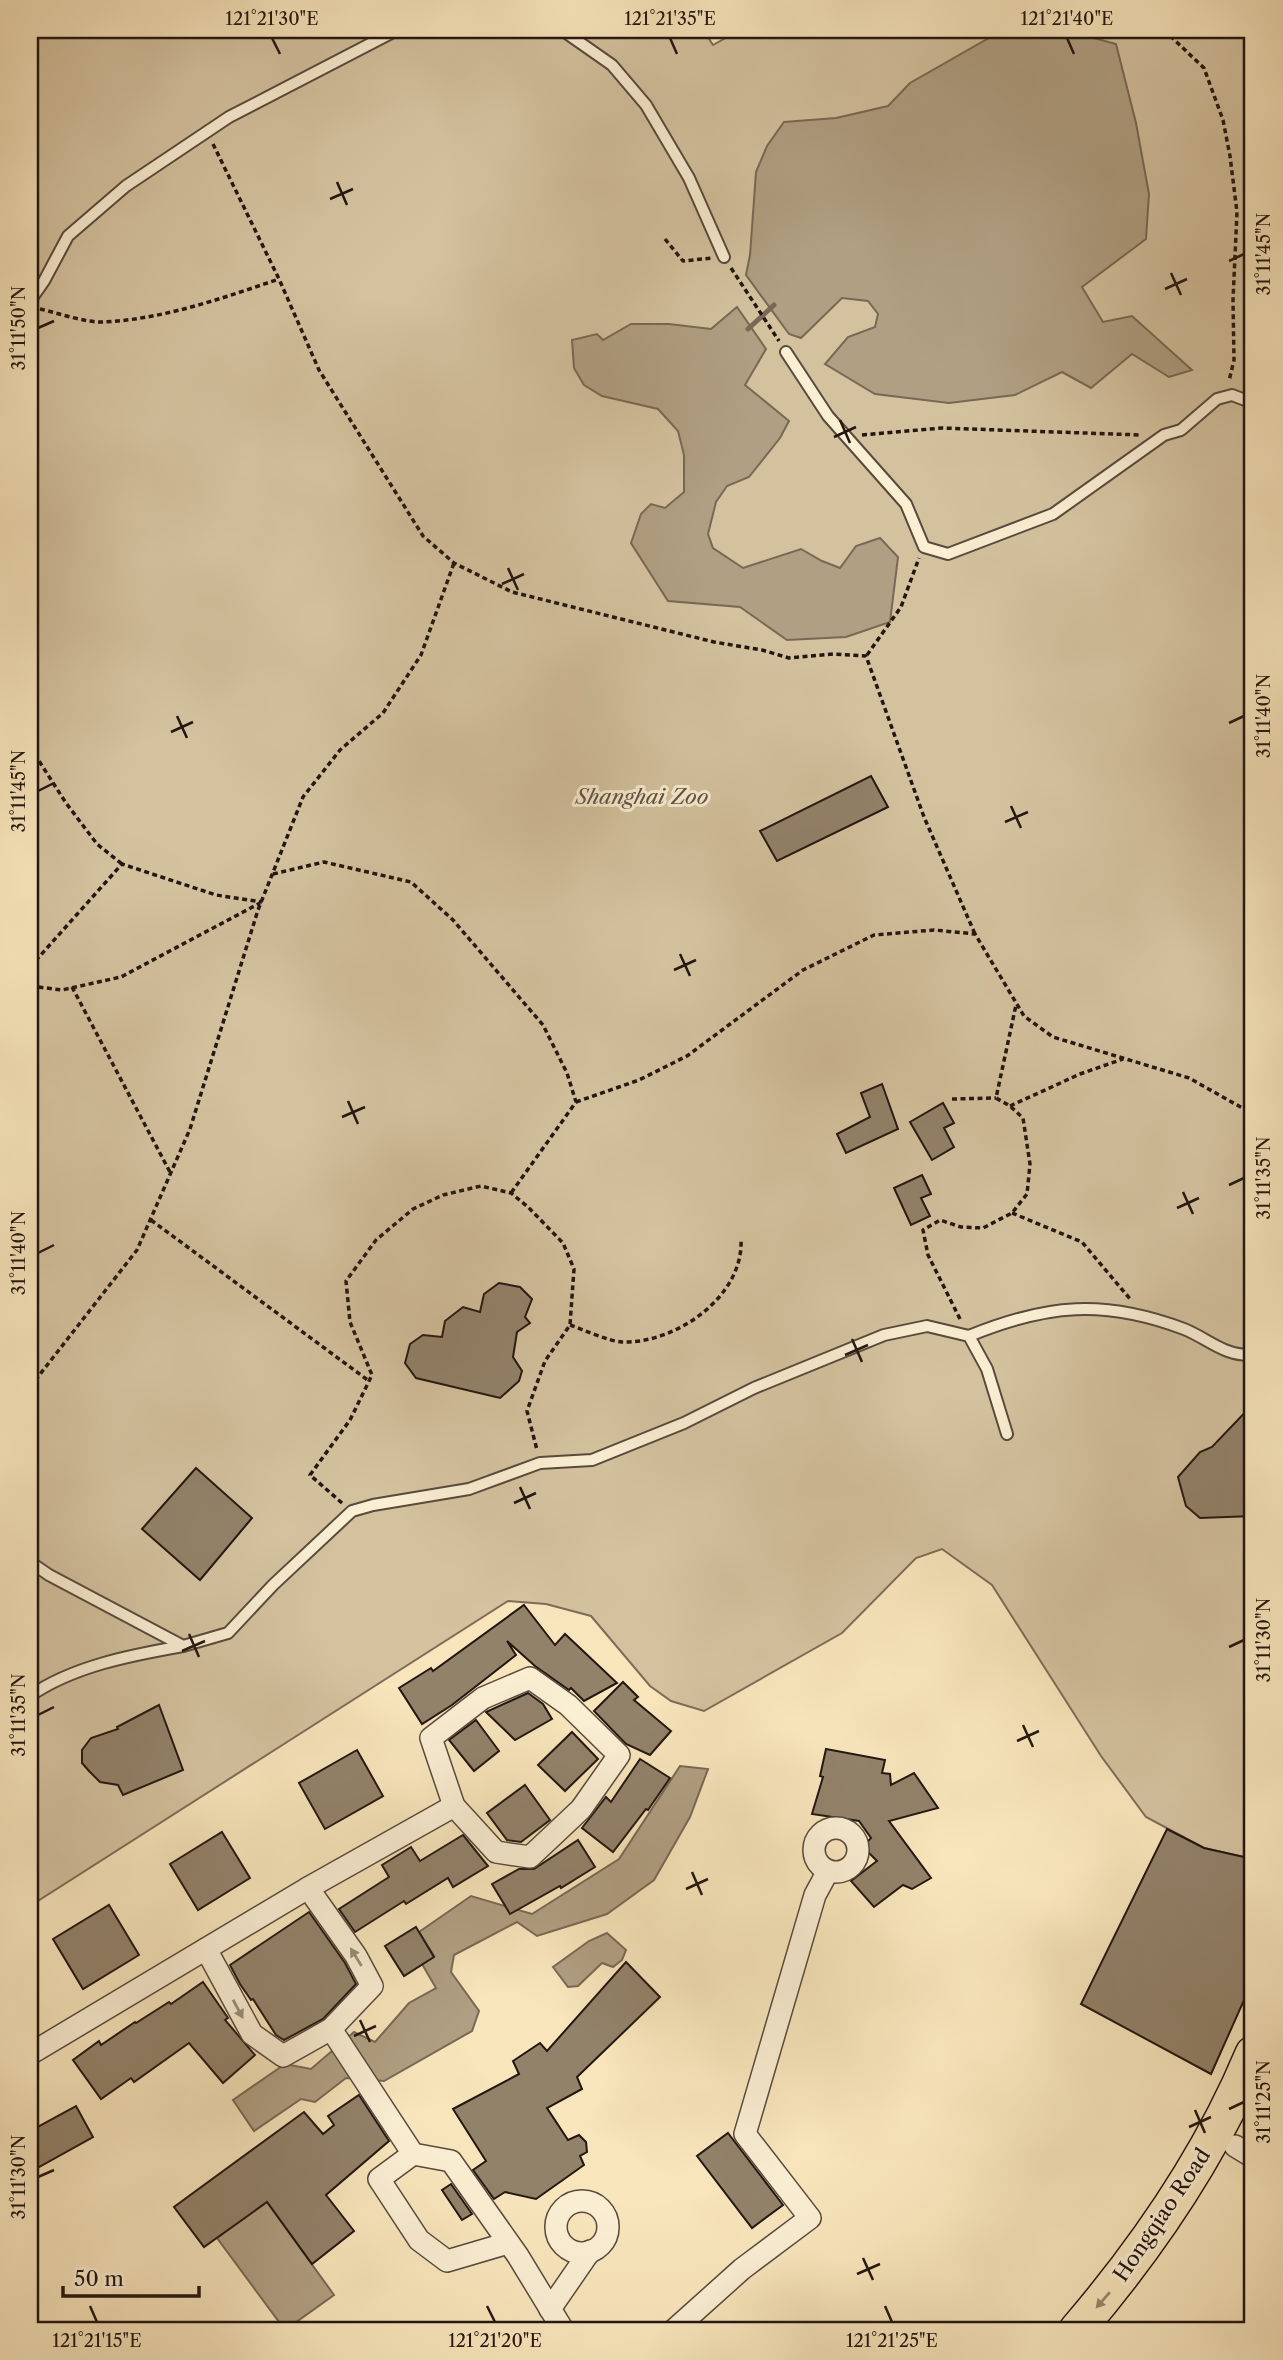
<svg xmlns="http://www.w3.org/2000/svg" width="1283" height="2360" font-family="'Libre Caslon Text',serif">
<rect width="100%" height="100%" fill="#f8e5bc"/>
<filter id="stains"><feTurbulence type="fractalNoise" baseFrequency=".00286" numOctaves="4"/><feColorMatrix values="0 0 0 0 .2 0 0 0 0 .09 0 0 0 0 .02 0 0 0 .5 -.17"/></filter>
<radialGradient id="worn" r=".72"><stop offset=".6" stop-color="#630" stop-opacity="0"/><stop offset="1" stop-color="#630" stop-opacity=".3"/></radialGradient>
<!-- green -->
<polygon fill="#d4c29f" stroke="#7c6c58" stroke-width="2" points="30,30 703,30 713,45 740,30 1253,30 1253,1859 1204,1848 1146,1817 1101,1756 992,1585 942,1549 916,1558 842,1633 704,1711 671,1701 650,1686 591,1616 546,1604 508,1601 30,1906"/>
<!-- water -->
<g fill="#b09f82" stroke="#786855" stroke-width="2">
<polygon points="1003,30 1065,30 1116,44 1136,123 1149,194 1146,239 1082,287 1103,322 1132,316 1192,370 1169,377 1132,354 1091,388 1062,372 1015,395 949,403 875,394 825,364 848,337 875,327 878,314 868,301 842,298 801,338 789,334 746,275 750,255 756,172 767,146 784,122 836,118 888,106 910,83"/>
<polygon points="737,307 766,349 745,385 789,421 780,438 749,477 727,486 716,502 708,534 713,548 743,568 801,549 822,561 840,568 856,546 880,538 898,557 890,622 846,637 787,640 740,607 668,601 631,543 641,514 651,504 665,508 684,492 684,455 678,431 658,409 602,396 584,385 574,368 572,340 597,334 603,340 631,324 669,324 711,329"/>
<polygon points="680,1766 708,1769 690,1817 654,1880 607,1914 537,1936 517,1922 454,1955 451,1972 479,2011 472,2031 384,2081 346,2078 315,2102 301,2099 254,2131 233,2100 285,2064 311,2069 354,2032 375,2042 409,2003 436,1988 422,1964 434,1956 419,1932 471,1896 532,1914 619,1859"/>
<polygon points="607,1933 626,1950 622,1960 613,1967 602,1963 578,1986 568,1987 553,1967 589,1941"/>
<polygon points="267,2202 334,2295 285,2330 217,2238"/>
</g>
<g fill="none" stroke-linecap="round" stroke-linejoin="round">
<!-- stream -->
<polyline stroke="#786855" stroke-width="5" points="748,329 774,305"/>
</g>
<!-- building -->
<g fill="#92826a" stroke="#231611" stroke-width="2">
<polygon points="871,776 888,807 777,861 760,831"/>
<polygon points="882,1084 898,1129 846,1153 837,1134 870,1117 861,1093"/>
<polygon points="943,1103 954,1123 944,1128 954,1147 932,1160 910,1122"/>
<polygon points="922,1175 931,1194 921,1198 930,1216 911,1225 894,1188"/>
<polygon points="499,1283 520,1287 532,1299 525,1317 530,1323 517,1332 513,1357 522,1371 519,1381 500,1398 416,1378 405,1363 410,1344 423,1335 442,1337 445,1321 463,1307 480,1312 484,1294"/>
<polygon points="1253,1404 1253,1516 1200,1518 1186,1506 1178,1477 1200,1452 1212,1447"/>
<polygon points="196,1468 252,1518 200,1580 142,1529"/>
<polygon points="524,1605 555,1645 565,1634 617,1683 584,1701 571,1688 569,1690 535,1666 507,1641 516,1655 452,1705 422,1724 399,1688 431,1668 433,1671"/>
<polygon points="623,1682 638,1697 634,1700 671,1731 650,1755 626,1744 594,1711"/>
<polygon points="528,1693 543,1704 552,1719 515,1740 486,1712"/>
<polygon points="159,1705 183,1770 123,1795 118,1785 100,1782 89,1771 82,1763 82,1750 91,1738 118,1729 117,1727"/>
<polygon points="476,1720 499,1751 474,1771 449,1740"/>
<polygon points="572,1732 598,1759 565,1791 538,1765"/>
<polygon points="826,1749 885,1760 882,1773 890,1774 891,1785 914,1773 938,1808 889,1821 931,1878 912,1889 903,1885 874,1907 851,1881 877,1861 863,1847 871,1838 859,1821 812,1814 823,1777 820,1776"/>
<polygon points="357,1750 383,1796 325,1829 299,1783"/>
<polygon points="640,1759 670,1778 648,1810 646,1809 613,1852 582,1828 606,1797 611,1802"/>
<polygon points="525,1785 550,1820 521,1842 507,1840 487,1813"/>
<polygon points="1167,1829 1204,1848 1253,1859 1253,1980 1211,2074 1081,2004"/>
<polygon points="222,1832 250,1878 198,1910 170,1864"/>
<polygon points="463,1835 488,1866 453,1887 448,1878 406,1904 404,1901 355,1932 339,1909 389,1877 382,1865 411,1847 420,1861"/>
<polygon points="578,1840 595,1867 561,1888 560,1886 510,1914 492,1884 519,1869 534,1869"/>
<polygon points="109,1905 139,1955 83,1989 53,1939"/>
<polygon points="309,1912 345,1963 356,1984 323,2019 284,2040 276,2035 253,1999 251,2000 240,1984 230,1965"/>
<polygon points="416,1927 434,1957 404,1976 385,1946"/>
<polygon points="626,1962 660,1997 577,2077 582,2089 547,2108 568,2140 579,2135 586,2142 587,2152 580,2156 584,2165 536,2199 505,2192 494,2199 473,2170 486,2161 453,2109 519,2074 513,2061 540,2043 547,2051"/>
<polygon points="203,1982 228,2018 225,2020 255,2055 223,2083 189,2043 134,2082 131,2078 101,2099 73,2060 99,2041 101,2045 135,2022 136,2023 169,2002 171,2004"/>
<polygon points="359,2095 389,2141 326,2195 354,2231 312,2264 267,2202 204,2247 174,2207 304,2112 323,2134 334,2125 328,2116"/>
<polygon points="76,2106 93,2137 30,2172 30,2131"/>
<polygon points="728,2133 783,2205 752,2228 697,2156"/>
<polygon points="451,2184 472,2214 462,2220 442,2190"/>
</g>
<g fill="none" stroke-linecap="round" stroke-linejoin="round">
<!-- service casing -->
<g stroke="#584a3c" stroke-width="14">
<g id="service">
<polyline points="562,30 612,65 646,105 689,178 724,257"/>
<polyline points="30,301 44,281 68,236 126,186 229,117 397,30"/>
<polyline points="786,352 828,416 906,504 924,547 948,554 1053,514 1164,435 1181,430 1217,399 1232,395 1253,403"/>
<path d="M969 1336C1047 1304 1104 1299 1184 1329 1209 1339 1223 1356 1253 1355"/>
<polyline points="30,1562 49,1575 183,1646 228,1633 273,1585 352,1511 373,1505 469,1489 540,1463 592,1460 684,1423 754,1388 884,1335 927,1326 969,1336 987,1369 1007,1434"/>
<path d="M30 1696C73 1666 132 1655 183 1646"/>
</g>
</g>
<!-- minor casing -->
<g stroke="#584a3c" stroke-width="24">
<g id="minor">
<polygon points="530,1678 568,1705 619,1755 581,1809 530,1857 496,1852 454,1806 431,1738 483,1698"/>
<circle cx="836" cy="1850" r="22"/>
<polyline points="206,1949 252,2034 283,2056 331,2029 372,1986 356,1956 308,1888"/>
<polyline points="331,2029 413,2154 451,2161 518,2256 563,2330"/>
<polyline points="30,2054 308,1888 454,1806"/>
<polyline points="1235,2146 1253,2157"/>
<polyline points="413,2154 379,2179 419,2240 447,2261 508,2243"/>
<circle cx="582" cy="2227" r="26"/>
<polyline points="550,2309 590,2251"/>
<polyline points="674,2330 742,2269 810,2218 745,2134 815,1895 828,1871"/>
</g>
</g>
<!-- primary casing -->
<g stroke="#231611" stroke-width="38">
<path id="primary" d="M1077 2330C1148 2247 1211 2155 1253 2054"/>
</g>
<!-- path -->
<g stroke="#231611" stroke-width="3.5" stroke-dasharray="5 3.5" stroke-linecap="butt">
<polyline points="1164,30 1204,68 1223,120 1230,156 1237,212 1233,300 1234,360 1229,381"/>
<polyline points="213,144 279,279 319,370 423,536 454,563 512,592 714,642 762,650 789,658 833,654 866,656 924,817 975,934"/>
<polyline points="665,239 683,261 712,258"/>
<polyline points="731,268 779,341"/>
<path d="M40 309C58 313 86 323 104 322 164 319 223 298 279 279"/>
<polyline points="862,435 942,428 1141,435"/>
<polyline points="867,655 901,607 919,558"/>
<polyline points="30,747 66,803 97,844 122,864"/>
<polyline points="273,874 324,862 411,882 453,920 543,1025 567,1073 576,1102 511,1193"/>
<polyline points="30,967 122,864 216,895 262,902"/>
<polyline points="30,986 62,990 121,977 260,903"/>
<polyline points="72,987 171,1174"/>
<polyline points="952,1099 996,1098"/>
<polyline points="576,1102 639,1080 687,1056 803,970 874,935 934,930 975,934 1024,1016 1053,1037 1189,1078 1253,1114"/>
<polyline points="1010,1106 1080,1074 1123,1059"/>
<polyline points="1012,1213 1082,1242 1131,1300"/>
<polyline points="151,1220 369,1381"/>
<polyline points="960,1319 928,1255 923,1230 940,1220 961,1227 983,1228 1012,1213 1027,1194 1030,1164 1023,1118 1010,1106 996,1098 1016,1005"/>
<path d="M570 1325C584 1330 608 1341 622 1342 675 1344 744 1297 741 1239"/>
<polyline points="30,1387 137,1250 190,1129 258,910 303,797 340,750 383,713 421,655 454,563"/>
<polyline points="342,1503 310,1475 350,1420 372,1375 350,1322 346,1281 376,1240 413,1209 443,1195 481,1186 511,1193 528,1207 563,1243 574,1269 570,1325 545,1361 527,1411 537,1450"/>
</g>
<!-- service -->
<use href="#service" stroke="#faeed3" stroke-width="10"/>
<!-- minor -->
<use href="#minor" stroke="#faeed3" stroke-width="21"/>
<!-- primary -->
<use href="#primary" stroke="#f8e5bc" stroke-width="35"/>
</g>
<!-- one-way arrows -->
<defs><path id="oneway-solid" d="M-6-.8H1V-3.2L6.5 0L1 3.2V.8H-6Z" transform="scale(1.75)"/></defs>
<g fill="#998d7c">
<use href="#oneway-solid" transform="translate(356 1957) rotate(-122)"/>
<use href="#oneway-solid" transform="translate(238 2009) rotate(62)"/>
</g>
<use fill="#98886f" href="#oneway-solid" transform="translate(1103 2300) rotate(131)"/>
<!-- ticks -->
<path fill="none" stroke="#231611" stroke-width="2.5" d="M272 38 280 54M670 38 677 54M1067 38 1074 54M337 182 347 205M330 199 353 189M1229 261 1244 254M1171 273 1181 295M1165 289 1187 279M38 328 54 321M840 420 850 443M834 437 856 427M508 568 518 590M502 584 524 574M177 716 187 738M1229 723 1244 716M171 732 193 722M38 791 54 783M1011 806 1021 828M1005 822 1028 812M680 954 690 976M674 970 696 960M348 1101 358 1124M342 1117 365 1107M1229 1185 1244 1178M1183 1192 1193 1214M1177 1208 1199 1198M38 1253 54 1245M852 1339 862 1362M845 1355 868 1345M520 1487 530 1509M514 1503 536 1493M189 1634 199 1657M1229 1647 1244 1640M182 1651 205 1641M38 1715 54 1707M1023 1725 1033 1747M1017 1741 1039 1731M692 1872 702 1895M686 1889 708 1879M360 2020 370 2042M354 2036 376 2026M1229 2109 1244 2102M1195 2110 1205 2133M1189 2127 1211 2117M38 2177 54 2170M863 2258 873 2280M857 2274 880 2264M90 2306 97 2322M487 2306 495 2322M885 2306 892 2322"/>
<g text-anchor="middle" stroke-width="6" stroke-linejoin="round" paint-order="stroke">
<!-- park labels -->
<g font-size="21" font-style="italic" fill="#615243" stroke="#faeed3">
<text x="642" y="804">Shanghai Zoo</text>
</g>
<!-- street labels -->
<g font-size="21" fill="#231611" stroke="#faeed3">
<text transform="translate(1162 2215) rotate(-56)" y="7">Hongqiao Road</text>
</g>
</g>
<!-- margin -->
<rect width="1283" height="2360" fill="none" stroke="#f8e5bc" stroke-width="77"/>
<!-- scale -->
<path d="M63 2286v10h136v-10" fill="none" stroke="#231611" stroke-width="3.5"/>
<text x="74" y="2286" font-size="21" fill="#231611" stroke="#faeed3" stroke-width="5" paint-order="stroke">50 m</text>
<rect x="38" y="38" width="1206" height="2284" fill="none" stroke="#231611" stroke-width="2.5"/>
<g font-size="18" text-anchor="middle" fill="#231611">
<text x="272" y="25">121°21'30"E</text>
<text x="670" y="25">121°21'35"E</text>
<text x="1067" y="25">121°21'40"E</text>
<text transform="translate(1264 254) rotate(-90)" y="6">31°11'45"N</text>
<text transform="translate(19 328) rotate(-90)" y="6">31°11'50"N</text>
<text transform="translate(1264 716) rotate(-90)" y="6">31°11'40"N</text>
<text transform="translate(19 791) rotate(-90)" y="6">31°11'45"N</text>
<text transform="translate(1264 1178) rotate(-90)" y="6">31°11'35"N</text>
<text transform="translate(19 1253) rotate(-90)" y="6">31°11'40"N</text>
<text transform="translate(1264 1640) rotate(-90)" y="6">31°11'30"N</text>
<text transform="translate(19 1715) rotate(-90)" y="6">31°11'35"N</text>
<text transform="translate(1264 2102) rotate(-90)" y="6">31°11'25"N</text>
<text transform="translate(19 2177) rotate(-90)" y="6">31°11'30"N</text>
<text x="97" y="2347">121°21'15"E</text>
<text x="495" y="2347">121°21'20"E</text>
<text x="892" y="2347">121°21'25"E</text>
</g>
<rect width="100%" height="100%" filter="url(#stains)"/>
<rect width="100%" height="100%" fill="url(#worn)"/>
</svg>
